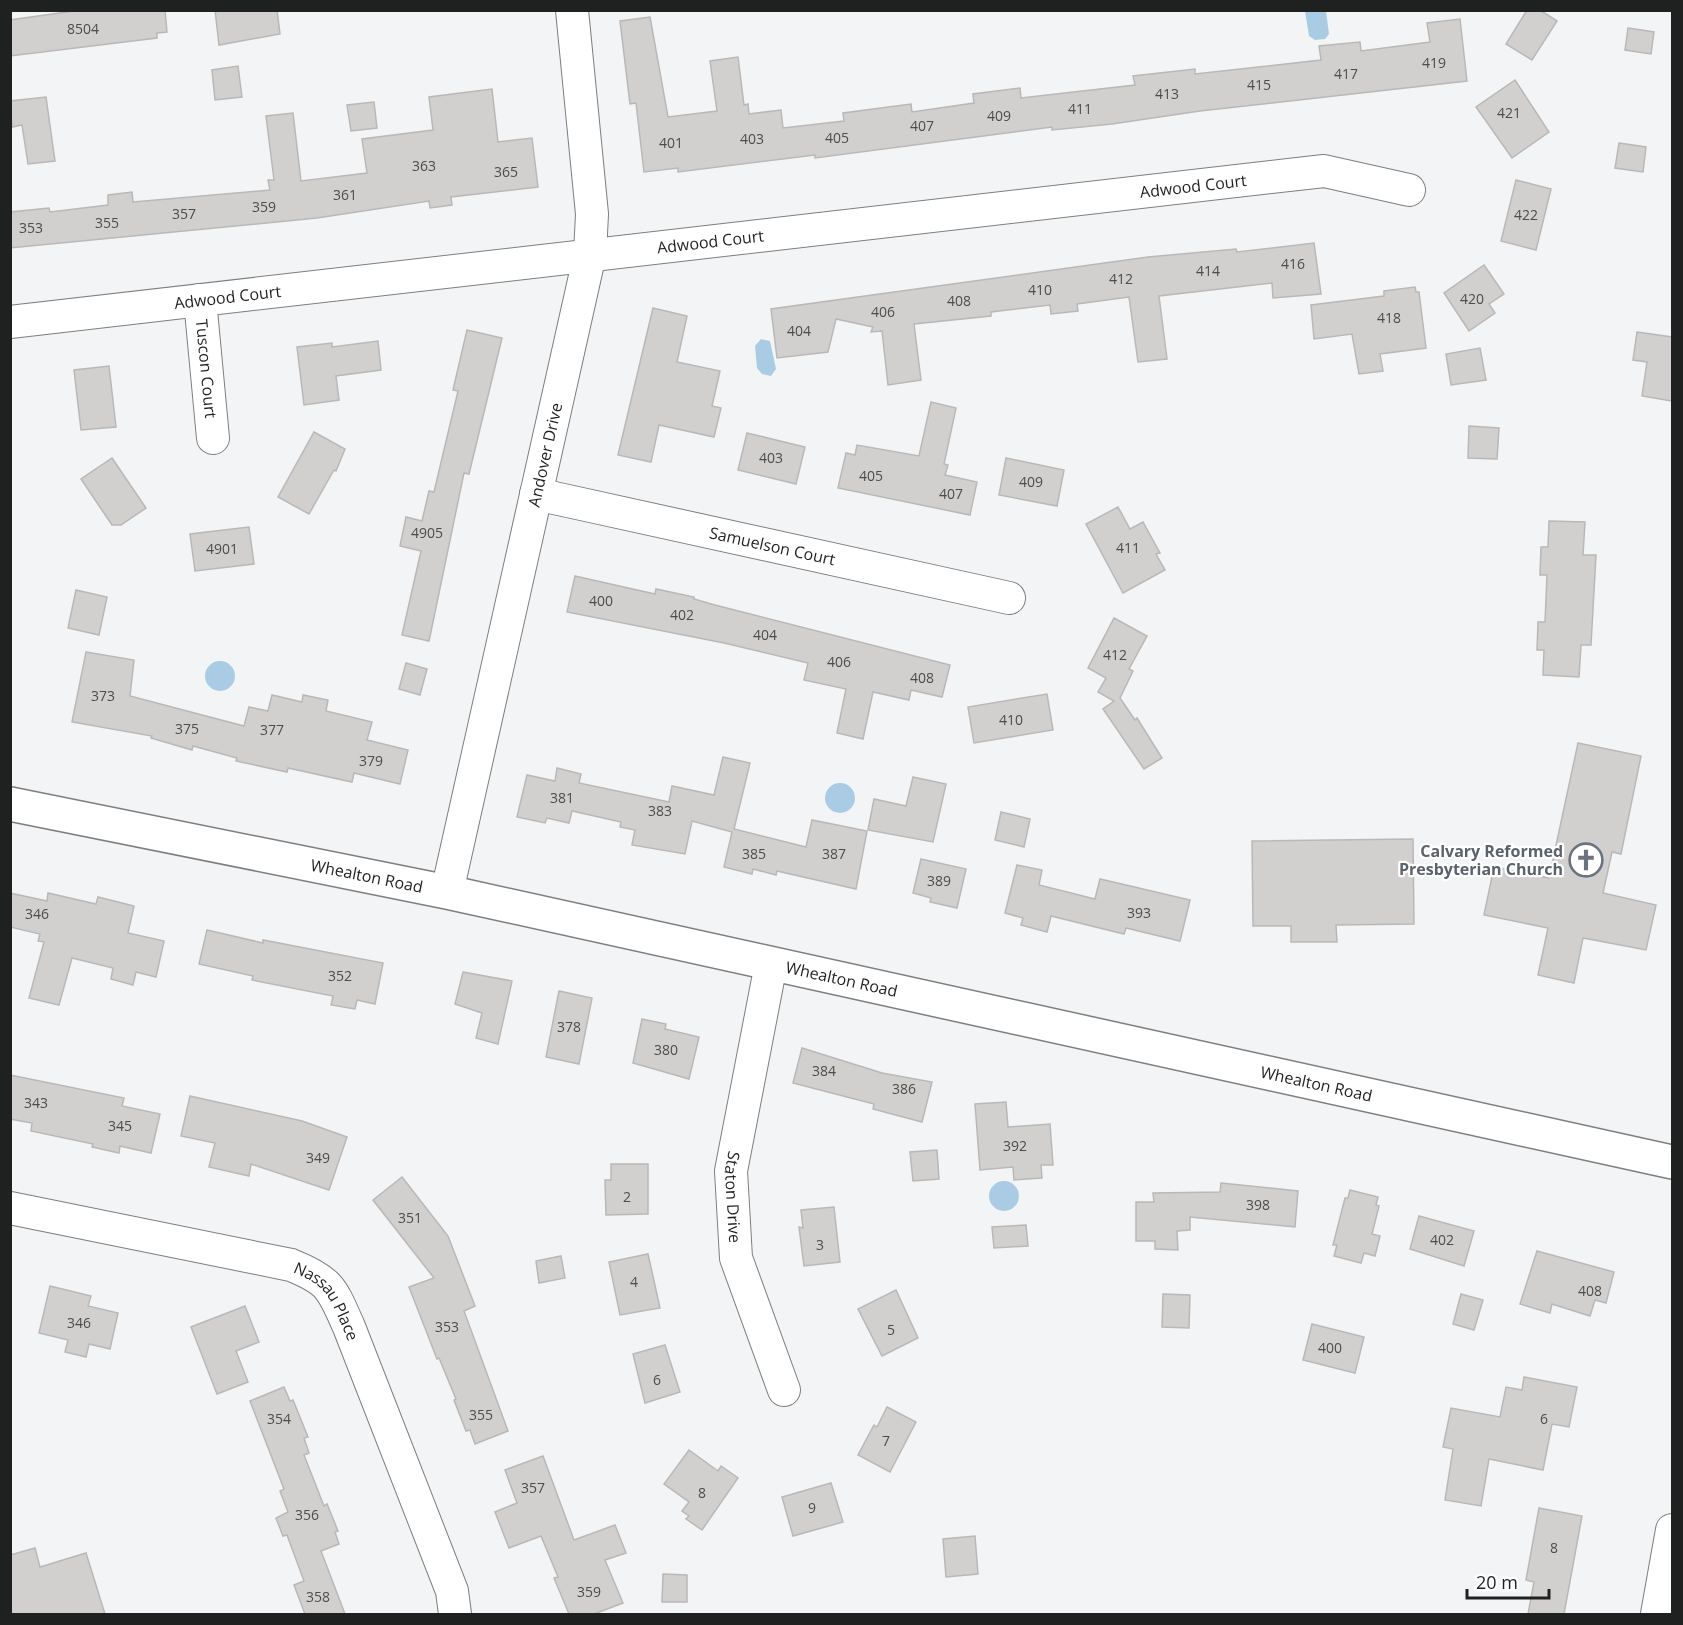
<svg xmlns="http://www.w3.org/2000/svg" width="1683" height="1625" font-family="'Open Sans',sans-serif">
<rect width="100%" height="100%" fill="#f2f4f6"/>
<!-- water -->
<g fill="#a9cce4">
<polygon points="1305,11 1326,11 1329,34 1325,39 1315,40 1309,36"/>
<polygon points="761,339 770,341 776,369 771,376 762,374 757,368 755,346"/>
<circle cx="220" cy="676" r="15"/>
<circle cx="840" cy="798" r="15"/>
<circle cx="1004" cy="1196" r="15"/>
</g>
<!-- building -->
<g fill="#d2d0cf" stroke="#bab8b7" stroke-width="1.5">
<polygon points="81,10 165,10 167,32 157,33 157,38 10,56 10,20"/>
<polygon points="215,10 277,10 280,34 219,45"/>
<polygon points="1527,10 1540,10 1557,21 1532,60 1506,44"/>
<polygon points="650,17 668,117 717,111 710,61 738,57 744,105 748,104 749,114 781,110 783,128 844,121 843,113 911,104 912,112 974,103 973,94 1020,88 1021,98 1135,85 1133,76 1195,69 1195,74 1321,60 1319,46 1360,42 1361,51 1430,42 1427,23 1460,19 1467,81 1200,111 1112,124 1052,130 1052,127 815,158 815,155 678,172 678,168 644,172 636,103 630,104 620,21"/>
<polygon points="1628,28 1654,32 1651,54 1625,50"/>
<polygon points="238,66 242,97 215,100 212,70"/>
<polygon points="1515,80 1549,132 1512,158 1476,107"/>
<polygon points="492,89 498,142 532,138 538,187 451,197 452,205 430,208 429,201 317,218 10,248 10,212 49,208 50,212 108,205 108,195 132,192 133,202 270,190 268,180 274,180 266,116 293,113 301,181 367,173 362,139 433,130 429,97"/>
<polygon points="46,97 55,161 28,164 22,125 12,127 10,101"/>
<polygon points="374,102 377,128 351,131 347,105"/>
<polygon points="1619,143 1646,147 1643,172 1615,168"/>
<polygon points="1516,180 1551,189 1536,250 1501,241"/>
<polygon points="1314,243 1321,294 1273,298 1272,283 1159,296 1167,359 1138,362 1129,297 1077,304 1078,311 1051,314 1050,305 991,312 991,316 914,324 921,380 888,385 882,331 871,332 873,327 836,319 828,352 777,358 771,309 1148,257 1236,249 1237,252"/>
<polygon points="1484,265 1504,294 1489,304 1495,313 1469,331 1444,293"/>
<polygon points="1415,287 1416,292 1419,292 1426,348 1380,354 1383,371 1359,374 1352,334 1314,339 1311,305 1384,296 1384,291"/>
<polygon points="653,308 687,316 677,362 720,371 712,406 721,408 714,437 659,425 651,462 618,455"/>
<polygon points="467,330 502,338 469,474 464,473 429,641 402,635 421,551 400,546 406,517 422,521 429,491 434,492 458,391 453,390"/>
<polygon points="1637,332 1672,337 1672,401 1642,396 1647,362 1633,360"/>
<polygon points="378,341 381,370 336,376 339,400 304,405 297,347 332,343 332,347"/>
<polygon points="1480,348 1486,380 1451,385 1446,354"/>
<polygon points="109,366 116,427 81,430 74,370"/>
<polygon points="931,402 956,408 944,464 948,465 945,475 977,482 970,515 838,488 846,453 855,455 857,445 919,456"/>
<polygon points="1469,426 1499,428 1497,459 1468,458"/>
<polygon points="314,432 345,449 336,471 334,470 309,514 278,497"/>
<polygon points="747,433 805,447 796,484 738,470"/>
<polygon points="112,458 146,508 121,525 112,525 81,479"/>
<polygon points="1006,458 1064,470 1057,506 999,495"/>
<polygon points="1118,507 1130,529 1143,522 1160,553 1156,554 1165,570 1123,593 1086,524"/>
<polygon points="1549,521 1585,522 1583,555 1596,555 1591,645 1581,645 1579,677 1543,675 1544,650 1537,650 1538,622 1545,622 1547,575 1540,575 1541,547 1548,547"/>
<polygon points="249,527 254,564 195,571 190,534"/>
<polygon points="575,576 655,594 656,589 694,597 694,599 715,605 950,665 942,697 911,690 909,700 873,692 863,739 837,733 846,689 804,680 808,663 724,643 567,612"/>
<polygon points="76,590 107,597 99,635 68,628"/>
<polygon points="1114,618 1147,636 1129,669 1133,671 1120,698 1135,720 1137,718 1162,758 1144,769 1103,709 1114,701 1098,692 1106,678 1088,668"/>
<polygon points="86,652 134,660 130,696 244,726 249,707 268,711 272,695 302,702 303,695 328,700 326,711 372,722 367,740 408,750 400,784 354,773 352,782 288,768 287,772 236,761 237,758 193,746 192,750 151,738 152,736 72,722"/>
<polygon points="406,663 427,669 420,695 399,689"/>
<polygon points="1047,694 1053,730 974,743 968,707"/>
<polygon points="1578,743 1641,756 1621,854 1612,852 1603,893 1656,905 1646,950 1583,938 1574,983 1538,975 1548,928 1484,915 1494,867 1549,878"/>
<polygon points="723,757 750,763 734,829 806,847 812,820 867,831 856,889 777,871 776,875 753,869 752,874 724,867 732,832 692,821 685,854 632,845 635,830 620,827 621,822 572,811 569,823 547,818 545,823 517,817 527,775 555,781 557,768 581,774 579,783 669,802 672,786 714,795"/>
<polygon points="913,777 946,784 933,842 868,830 874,799 906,806"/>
<polygon points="1001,812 1030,819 1024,847 995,840"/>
<polygon points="1413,839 1414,924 1336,925 1337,942 1291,942 1291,926 1253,926 1252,841"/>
<polygon points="921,859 966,869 957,908 930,902 931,898 913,893"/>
<polygon points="1017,865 1042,870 1039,885 1095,899 1100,879 1190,900 1180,941 1126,928 1124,934 1051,916 1047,932 1021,925 1023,918 1005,913"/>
<polygon points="10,893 47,901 48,893 96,904 98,897 134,906 128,933 164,941 156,977 136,972 133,985 111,979 113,968 72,958 59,1005 29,998 44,942 38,941 40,934 10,927"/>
<polygon points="207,930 263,943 263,940 383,963 375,1004 357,1000 355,1009 331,1005 333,996 252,980 253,976 199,964"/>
<polygon points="463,972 512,981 498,1044 476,1038 482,1013 455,1004"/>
<polygon points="559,991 592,998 579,1064 546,1057"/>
<polygon points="642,1019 666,1024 665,1029 699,1037 689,1079 633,1063"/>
<polygon points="802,1048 882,1073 932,1082 922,1122 873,1109 874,1104 793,1083"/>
<polygon points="10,1075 124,1098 122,1106 160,1114 151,1153 120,1146 119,1153 92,1147 93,1144 31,1131 32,1123 10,1119"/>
<polygon points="190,1096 302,1121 347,1137 329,1190 251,1164 249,1176 209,1167 215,1143 181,1136"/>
<polygon points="1006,1102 1008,1127 1050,1124 1053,1165 1041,1165 1042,1178 1014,1180 1013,1167 980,1170 975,1104"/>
<polygon points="937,1150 939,1179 913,1181 910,1152"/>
<polygon points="611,1164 648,1164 648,1214 606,1215 605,1180 611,1180"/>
<polygon points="402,1177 448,1236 475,1306 464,1311 508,1431 475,1444 470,1430 466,1431 454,1400 456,1399 439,1358 437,1359 409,1287 434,1278 373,1200"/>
<polygon points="1221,1183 1298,1191 1295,1227 1190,1217 1190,1230 1177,1231 1178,1250 1155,1249 1155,1241 1136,1241 1136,1202 1154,1202 1153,1193 1220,1192"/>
<polygon points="1350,1190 1378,1197 1376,1205 1379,1206 1372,1234 1380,1236 1375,1256 1364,1253 1361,1263 1334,1256 1337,1245 1333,1245 1345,1198 1348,1198"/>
<polygon points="834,1207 840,1262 804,1266 799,1227 803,1228 801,1210"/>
<polygon points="1419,1216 1474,1231 1464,1266 1410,1249"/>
<polygon points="1026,1225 1028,1246 994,1248 992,1227"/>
<polygon points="1537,1251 1614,1272 1606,1303 1595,1300 1590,1316 1552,1304 1550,1313 1520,1304"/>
<polygon points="648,1254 660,1308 620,1315 609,1262"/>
<polygon points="561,1256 565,1278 539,1283 536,1261"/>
<polygon points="50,1286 91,1296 88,1306 118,1313 110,1349 89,1344 86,1357 65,1352 68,1340 39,1333"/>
<polygon points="896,1290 918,1338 882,1356 858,1309"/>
<polygon points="1163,1294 1190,1295 1189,1328 1162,1327"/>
<polygon points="1461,1294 1483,1300 1474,1330 1453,1324"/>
<polygon points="245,1306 259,1342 236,1351 248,1382 217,1394 191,1327"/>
<polygon points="1312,1324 1364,1337 1355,1373 1303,1360"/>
<polygon points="665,1345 680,1392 645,1403 633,1354"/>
<polygon points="1524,1377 1577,1387 1569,1427 1552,1424 1543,1470 1489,1459 1481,1506 1445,1500 1453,1449 1443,1447 1451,1408 1500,1417 1506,1387 1522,1390"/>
<polygon points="284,1387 290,1401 293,1400 308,1437 304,1438 309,1453 304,1455 324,1506 327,1504 338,1531 335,1532 339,1544 321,1551 345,1614 305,1614 294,1585 304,1581 287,1535 283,1536 276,1518 288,1512 280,1491 284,1489 250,1401"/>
<polygon points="887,1407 916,1422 890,1472 858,1455 874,1425 877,1427"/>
<polygon points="689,1450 718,1471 721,1466 738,1478 702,1530 686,1519 689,1516 682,1511 689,1502 664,1484"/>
<polygon points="543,1456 574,1540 615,1525 626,1553 605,1560 623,1603 594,1614 569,1614 554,1578 558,1577 541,1536 509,1548 495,1512 517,1503 505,1470"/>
<polygon points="831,1483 843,1522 793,1536 782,1497"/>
<polygon points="1539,1508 1582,1516 1564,1614 1528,1614 1534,1582 1526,1580"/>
<polygon points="975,1536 978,1574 946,1577 943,1539"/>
<polygon points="35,1548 40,1567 86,1553 105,1614 10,1614 10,1555"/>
<polygon points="663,1574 687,1575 687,1602 662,1602"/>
</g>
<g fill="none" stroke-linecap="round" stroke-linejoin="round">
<!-- minor casing -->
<g stroke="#7c7e7f" stroke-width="34">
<g id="minor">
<path id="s1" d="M200 300 213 438"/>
<path id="s2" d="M10 322 1324 171 1409 190"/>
<path id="s3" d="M536 494 1009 598"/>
<path id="s4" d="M447 892 590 254 592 214 572 10"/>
<path id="s5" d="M771 964 731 1171 736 1258 784 1390"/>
<path id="s6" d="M10 1208 291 1265C331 1281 332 1289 349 1327L452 1591 455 1614"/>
<polyline points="1657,1614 1672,1530"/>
</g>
</g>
<!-- tertiary casing -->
<g stroke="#7c7e7f" stroke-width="36">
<g id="tertiary">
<path id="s7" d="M10 804 447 892 1672 1162"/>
</g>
</g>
<!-- minor -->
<use href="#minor" stroke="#fff" stroke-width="32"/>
<!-- tertiary -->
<use href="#tertiary" stroke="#fff" stroke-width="33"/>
</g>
<!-- icons -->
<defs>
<g id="church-ring" transform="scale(1.725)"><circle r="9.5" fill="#fff" stroke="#6b7280" stroke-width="1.5"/><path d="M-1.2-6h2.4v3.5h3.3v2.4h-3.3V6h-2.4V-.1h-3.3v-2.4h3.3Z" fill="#6b7280"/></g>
</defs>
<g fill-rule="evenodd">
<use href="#church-ring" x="1586" y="860"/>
</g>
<g text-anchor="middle" stroke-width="4.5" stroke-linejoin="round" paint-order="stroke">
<!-- number labels -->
<g font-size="14" fill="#4c4c4c">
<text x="83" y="34">8504</text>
<text x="1434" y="68">419</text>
<text x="1346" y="79">417</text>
<text x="1259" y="90">415</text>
<text x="1167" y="99">413</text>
<text x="1080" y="114">411</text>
<text x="1509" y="118">421</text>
<text x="999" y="121">409</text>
<text x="922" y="131">407</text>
<text x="837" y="143">405</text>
<text x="752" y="144">403</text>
<text x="671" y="148">401</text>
<text x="424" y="171">363</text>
<text x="506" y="177">365</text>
<text x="345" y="200">361</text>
<text x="264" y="212">359</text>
<text x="184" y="219">357</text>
<text x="1526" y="220">422</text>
<text x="107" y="228">355</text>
<text x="31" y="233">353</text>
<text x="1293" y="269">416</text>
<text x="1208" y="276">414</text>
<text x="1121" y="284">412</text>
<text x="1040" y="295">410</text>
<text x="1472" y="304">420</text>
<text x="959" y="306">408</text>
<text x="883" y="317">406</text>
<text x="1389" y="323">418</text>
<text x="799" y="336">404</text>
<text x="771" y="463">403</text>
<text x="871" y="481">405</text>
<text x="1031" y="487">409</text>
<text x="951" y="499">407</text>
<text x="427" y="538">4905</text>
<text x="1128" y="553">411</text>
<text x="222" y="554">4901</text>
<text x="601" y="606">400</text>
<text x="682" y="620">402</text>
<text x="765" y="640">404</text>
<text x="1115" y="660">412</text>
<text x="839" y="667">406</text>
<text x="922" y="683">408</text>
<text x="103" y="701">373</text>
<text x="1011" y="725">410</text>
<text x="187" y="734">375</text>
<text x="272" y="735">377</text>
<text x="371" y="766">379</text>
<text x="562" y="803">381</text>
<text x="660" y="816">383</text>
<text x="754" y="859">385</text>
<text x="834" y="859">387</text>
<text x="939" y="886">389</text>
<text x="1139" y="918">393</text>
<text x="37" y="919">346</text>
<text x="340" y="981">352</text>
<text x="569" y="1032">378</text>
<text x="666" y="1055">380</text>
<text x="824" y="1076">384</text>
<text x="904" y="1094">386</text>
<text x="36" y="1108">343</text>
<text x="120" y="1131">345</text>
<text x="1015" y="1151">392</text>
<text x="318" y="1163">349</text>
<text x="627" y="1202">2</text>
<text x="1258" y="1210">398</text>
<text x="410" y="1223">351</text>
<text x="1442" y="1245">402</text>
<text x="820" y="1250">3</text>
<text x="634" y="1287">4</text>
<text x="1590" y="1296">408</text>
<text x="79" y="1328">346</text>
<text x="447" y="1332">353</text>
<text x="891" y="1335">5</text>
<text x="1330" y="1353">400</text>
<text x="657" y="1385">6</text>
<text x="481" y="1420">355</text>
<text x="279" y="1424">354</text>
<text x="1544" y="1424">6</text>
<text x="886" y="1446">7</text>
<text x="533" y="1493">357</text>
<text x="702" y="1498">8</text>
<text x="812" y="1513">9</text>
<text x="307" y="1520">356</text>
<text x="1554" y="1553">8</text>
<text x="589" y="1597">359</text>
<text x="318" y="1602">358</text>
</g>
<!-- street labels -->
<g font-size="16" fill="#1f2020" stroke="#fff">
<text dy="6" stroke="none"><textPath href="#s2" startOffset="1191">Adwood Court</textPath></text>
<text dy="6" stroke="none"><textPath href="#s2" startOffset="705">Adwood Court</textPath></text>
<text dy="6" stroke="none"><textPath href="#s2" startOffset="219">Adwood Court</textPath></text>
<text dy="6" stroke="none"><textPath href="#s1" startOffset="69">Tuscon Court</textPath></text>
<text dy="6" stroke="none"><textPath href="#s4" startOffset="448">Andover Drive</textPath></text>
<text dy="6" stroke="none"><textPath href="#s3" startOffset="242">Samuelson Court</textPath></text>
<text dy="6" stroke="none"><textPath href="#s7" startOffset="364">Whealton Road</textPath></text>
<text dy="6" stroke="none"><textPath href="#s7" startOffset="850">Whealton Road</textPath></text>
<text dy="6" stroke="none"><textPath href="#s7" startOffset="1336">Whealton Road</textPath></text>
<text dy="6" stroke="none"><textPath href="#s5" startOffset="237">Staton Drive</textPath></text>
<text dy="6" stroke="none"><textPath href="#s6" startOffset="340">Nassau Place</textPath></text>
</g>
<!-- worship labels -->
<g font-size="16" font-weight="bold" fill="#5b616d" stroke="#fff" text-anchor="end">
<text x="1563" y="857">Calvary Reformed<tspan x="1563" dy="18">Presbyterian Church</tspan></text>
</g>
</g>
<!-- border -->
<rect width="1683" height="1625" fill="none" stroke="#1f2020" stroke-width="24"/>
<!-- scale -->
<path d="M1467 1589v9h82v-9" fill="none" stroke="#1f2020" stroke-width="3"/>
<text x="1476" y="1589" font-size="18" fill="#1f2020" stroke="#ffffff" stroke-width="4.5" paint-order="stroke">20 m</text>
</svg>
